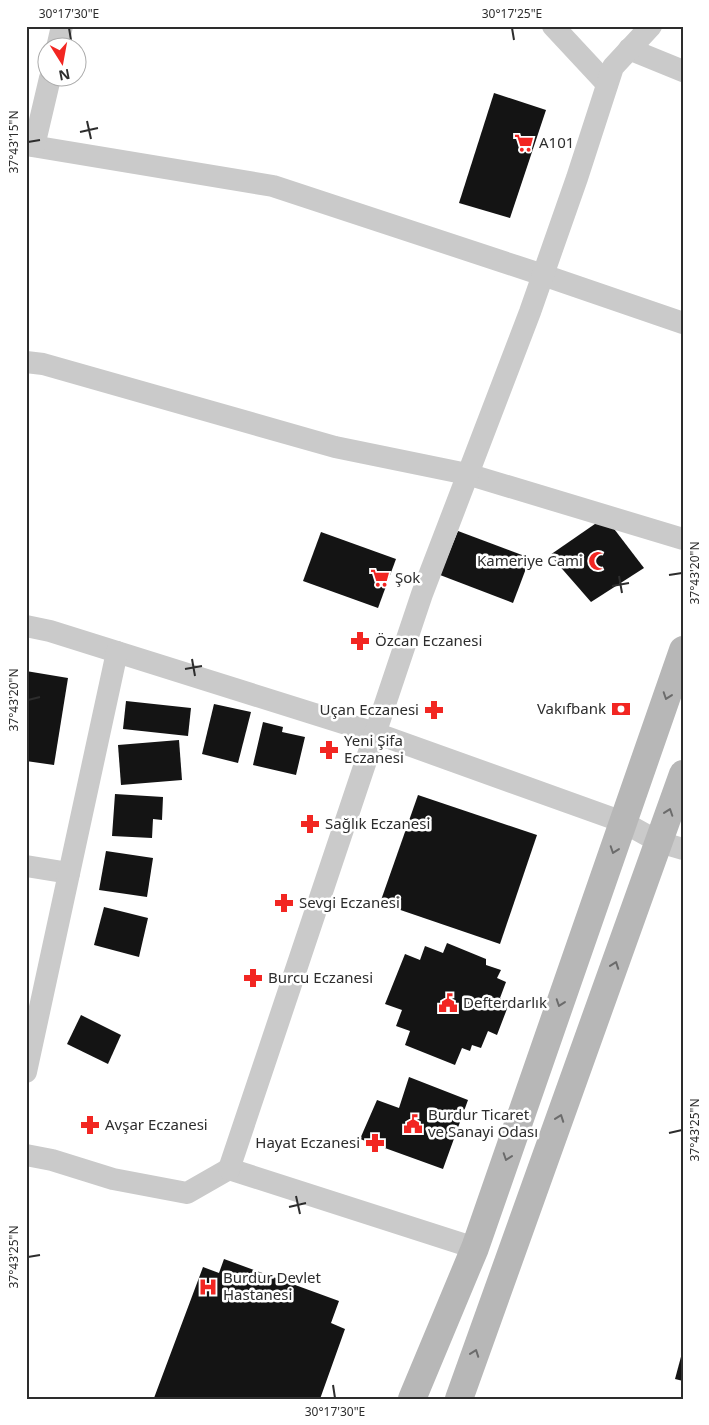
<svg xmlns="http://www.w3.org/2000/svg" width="709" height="1425" font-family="'Noto Sans',sans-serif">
<rect width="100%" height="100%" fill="#fff"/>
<!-- building -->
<g fill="#141414">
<polygon points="494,93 546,110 510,218 459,203"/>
<polygon points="605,517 644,568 591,602 550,555"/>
<polygon points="458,531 530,558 513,603 440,575"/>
<polygon points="321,532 396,559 378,608 303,581"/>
<polygon points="26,671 68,678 54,765 26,761"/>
<polygon points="126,701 191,708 188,736 123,729"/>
<polygon points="214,704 251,712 238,763 202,754"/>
<polygon points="263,722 283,727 282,732 305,737 296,775 253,765"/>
<polygon points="179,740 182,780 121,785 118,745"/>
<polygon points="115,794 163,797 162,820 153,819 152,838 112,836"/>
<polygon points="418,795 537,835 500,944 380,903"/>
<polygon points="106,851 153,858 147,897 99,890"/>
<polygon points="104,907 148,918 139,957 94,945"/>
<polygon points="447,943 486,959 486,965 501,970 497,978 506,982 500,998 510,1001 497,1035 488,1031 481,1048 472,1045 470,1051 462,1048 455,1065 405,1045 410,1031 396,1026 402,1010 385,1004 405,954 420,960 425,946 443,953"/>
<polygon points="81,1015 121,1035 108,1064 67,1044"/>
<polygon points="409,1077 468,1100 443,1169 360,1139 377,1100 399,1108"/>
<polygon points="224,1259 339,1301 331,1323 345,1329 320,1399 154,1398 203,1267 219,1273"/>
<polygon points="682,1353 683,1353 683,1381 675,1379"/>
</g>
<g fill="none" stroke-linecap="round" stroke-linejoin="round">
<!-- minor -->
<g stroke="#cacaca" stroke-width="22">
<polyline points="553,26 607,84"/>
<polyline points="57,48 62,26"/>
<polyline points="629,49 683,71"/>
<polyline points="26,145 273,186 543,275 683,323"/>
<polyline points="34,146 50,78"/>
<polyline points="26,362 43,364 335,447 467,474 683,539"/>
<polyline points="26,626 50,631 375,733 623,822 659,842 683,849"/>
<polyline points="26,866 69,873"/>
<polyline points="26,1072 117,652"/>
<polyline points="26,1155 52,1160 113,1179 187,1193 229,1169 475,1248"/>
<polyline points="229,1169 422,594 530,312 577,178 613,67 651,26"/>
</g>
<!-- secondary -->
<g stroke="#b7b7b7" stroke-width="28">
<polyline points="412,1399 475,1248 683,650"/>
<polyline points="459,1399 683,774"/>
</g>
</g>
<!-- one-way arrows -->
<defs><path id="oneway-chevron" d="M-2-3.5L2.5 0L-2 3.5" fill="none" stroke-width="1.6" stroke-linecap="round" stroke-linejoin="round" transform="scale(1.25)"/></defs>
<g stroke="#6b6b6b">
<use href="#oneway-chevron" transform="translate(667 696) rotate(109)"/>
<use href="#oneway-chevron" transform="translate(669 812) rotate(-71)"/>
<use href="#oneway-chevron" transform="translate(614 850) rotate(109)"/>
<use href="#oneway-chevron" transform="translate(615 965) rotate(-70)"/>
<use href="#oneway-chevron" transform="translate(560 1003) rotate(109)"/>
<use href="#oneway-chevron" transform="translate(560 1118) rotate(-70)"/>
<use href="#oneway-chevron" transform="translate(507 1157) rotate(109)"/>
<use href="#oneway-chevron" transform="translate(475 1353) rotate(-70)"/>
</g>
<!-- ticks -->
<path fill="none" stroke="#2d2d2d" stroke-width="2" d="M69 28 71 40M512 28 514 40M87 121 91 139M80 132 98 128M28 142 40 140M669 575 682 573M619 576 622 593M612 586 629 583M192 659 195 676M185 669 202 666M28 700 40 697M669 1133 682 1130M296 1196 300 1214M289 1207 306 1203M28 1257 40 1255M333 1385 335 1398"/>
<!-- icons -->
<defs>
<g id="supermarket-bare" transform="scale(1.5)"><path d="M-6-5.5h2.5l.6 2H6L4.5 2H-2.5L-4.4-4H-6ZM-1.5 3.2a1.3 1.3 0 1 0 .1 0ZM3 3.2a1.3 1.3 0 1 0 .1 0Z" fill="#f22622" stroke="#fff" stroke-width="2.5" paint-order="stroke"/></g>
<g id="mosque-bare" transform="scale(1.5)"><path d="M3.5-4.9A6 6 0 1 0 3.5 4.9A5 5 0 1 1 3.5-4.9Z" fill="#f22622" stroke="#fff" stroke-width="2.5" paint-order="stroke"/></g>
<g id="pharmacy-bare" transform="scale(1.5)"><path d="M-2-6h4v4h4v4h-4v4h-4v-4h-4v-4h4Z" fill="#f22622" stroke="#fff" stroke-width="2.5" paint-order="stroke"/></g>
<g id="bank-bare" transform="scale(1.5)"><path d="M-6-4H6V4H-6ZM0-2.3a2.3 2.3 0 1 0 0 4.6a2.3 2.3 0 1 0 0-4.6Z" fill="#f22622" stroke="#fff" stroke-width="2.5" paint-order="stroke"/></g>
<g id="civic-bare" transform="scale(1.5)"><path d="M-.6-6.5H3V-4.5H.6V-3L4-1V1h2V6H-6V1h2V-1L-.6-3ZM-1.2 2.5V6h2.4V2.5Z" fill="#f22622" stroke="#fff" stroke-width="2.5" paint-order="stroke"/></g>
<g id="hospital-bare" transform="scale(1.5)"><path d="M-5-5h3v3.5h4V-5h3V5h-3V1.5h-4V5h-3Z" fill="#f22622" stroke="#fff" stroke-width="2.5" paint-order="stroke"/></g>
</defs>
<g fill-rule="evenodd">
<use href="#supermarket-bare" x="524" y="143"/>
<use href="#mosque-bare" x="598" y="561"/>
<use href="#supermarket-bare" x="380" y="578"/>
<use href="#pharmacy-bare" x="360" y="641"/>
<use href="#bank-bare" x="621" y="709"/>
<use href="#pharmacy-bare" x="434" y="710"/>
<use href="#pharmacy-bare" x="329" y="750"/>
<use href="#pharmacy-bare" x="310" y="824"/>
<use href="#pharmacy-bare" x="284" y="903"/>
<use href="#pharmacy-bare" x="253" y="978"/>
<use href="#civic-bare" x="448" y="1003"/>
<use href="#civic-bare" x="413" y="1124"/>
<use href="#pharmacy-bare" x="90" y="1125"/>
<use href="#pharmacy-bare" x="375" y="1143"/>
<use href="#hospital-bare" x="208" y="1287"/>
</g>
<g text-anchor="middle" stroke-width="5" stroke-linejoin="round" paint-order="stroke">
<!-- poi labels -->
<g font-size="15" fill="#2d2d2d" stroke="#fff" text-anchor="start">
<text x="539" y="148">A101</text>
<text x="583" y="566" text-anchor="end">Kameriye Cami</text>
<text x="395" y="583">Şok</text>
<text x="375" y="646">Özcan Eczanesi</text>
<text x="606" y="714" text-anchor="end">Vakıfbank</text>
<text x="419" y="715" text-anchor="end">Uçan Eczanesi</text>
<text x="344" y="746">Yeni Şifa<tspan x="344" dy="17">Eczanesi</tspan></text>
<text x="325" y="829">Sağlık Eczanesi</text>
<text x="299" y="908">Sevgi Eczanesi</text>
<text x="268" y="983">Burcu Eczanesi</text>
<text x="463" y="1008">Defterdarlık</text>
<text x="428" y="1120">Burdur Ticaret<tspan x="428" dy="17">ve Sanayi Odası</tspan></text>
<text x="105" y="1130">Avşar Eczanesi</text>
<text x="360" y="1148" text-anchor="end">Hayat Eczanesi</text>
<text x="223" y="1283">Burdur Devlet<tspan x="223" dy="17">Hastanesi</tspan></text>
</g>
</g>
<!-- border -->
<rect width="709" height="1425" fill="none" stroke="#ffffff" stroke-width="55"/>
<!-- north arrow -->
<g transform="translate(62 62) rotate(169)"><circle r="24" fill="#ffffff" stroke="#ababab"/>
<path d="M0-4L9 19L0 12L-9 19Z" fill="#f22622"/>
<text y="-8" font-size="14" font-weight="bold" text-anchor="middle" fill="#2d2d2d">N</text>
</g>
<rect x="28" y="28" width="654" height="1370" fill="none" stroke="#2d2d2d" stroke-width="2"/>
<g font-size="12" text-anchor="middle" fill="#2d2d2d">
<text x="69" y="18">30°17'30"E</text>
<text x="512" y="18">30°17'25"E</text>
<text transform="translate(14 142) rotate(-90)" y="4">37°43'15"N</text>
<text transform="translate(695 573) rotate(-90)" y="4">37°43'20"N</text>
<text transform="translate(14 700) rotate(-90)" y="4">37°43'20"N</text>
<text transform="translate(695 1130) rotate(-90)" y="4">37°43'25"N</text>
<text transform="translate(14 1257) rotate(-90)" y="4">37°43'25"N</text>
<text x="335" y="1416">30°17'30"E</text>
</g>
</svg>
